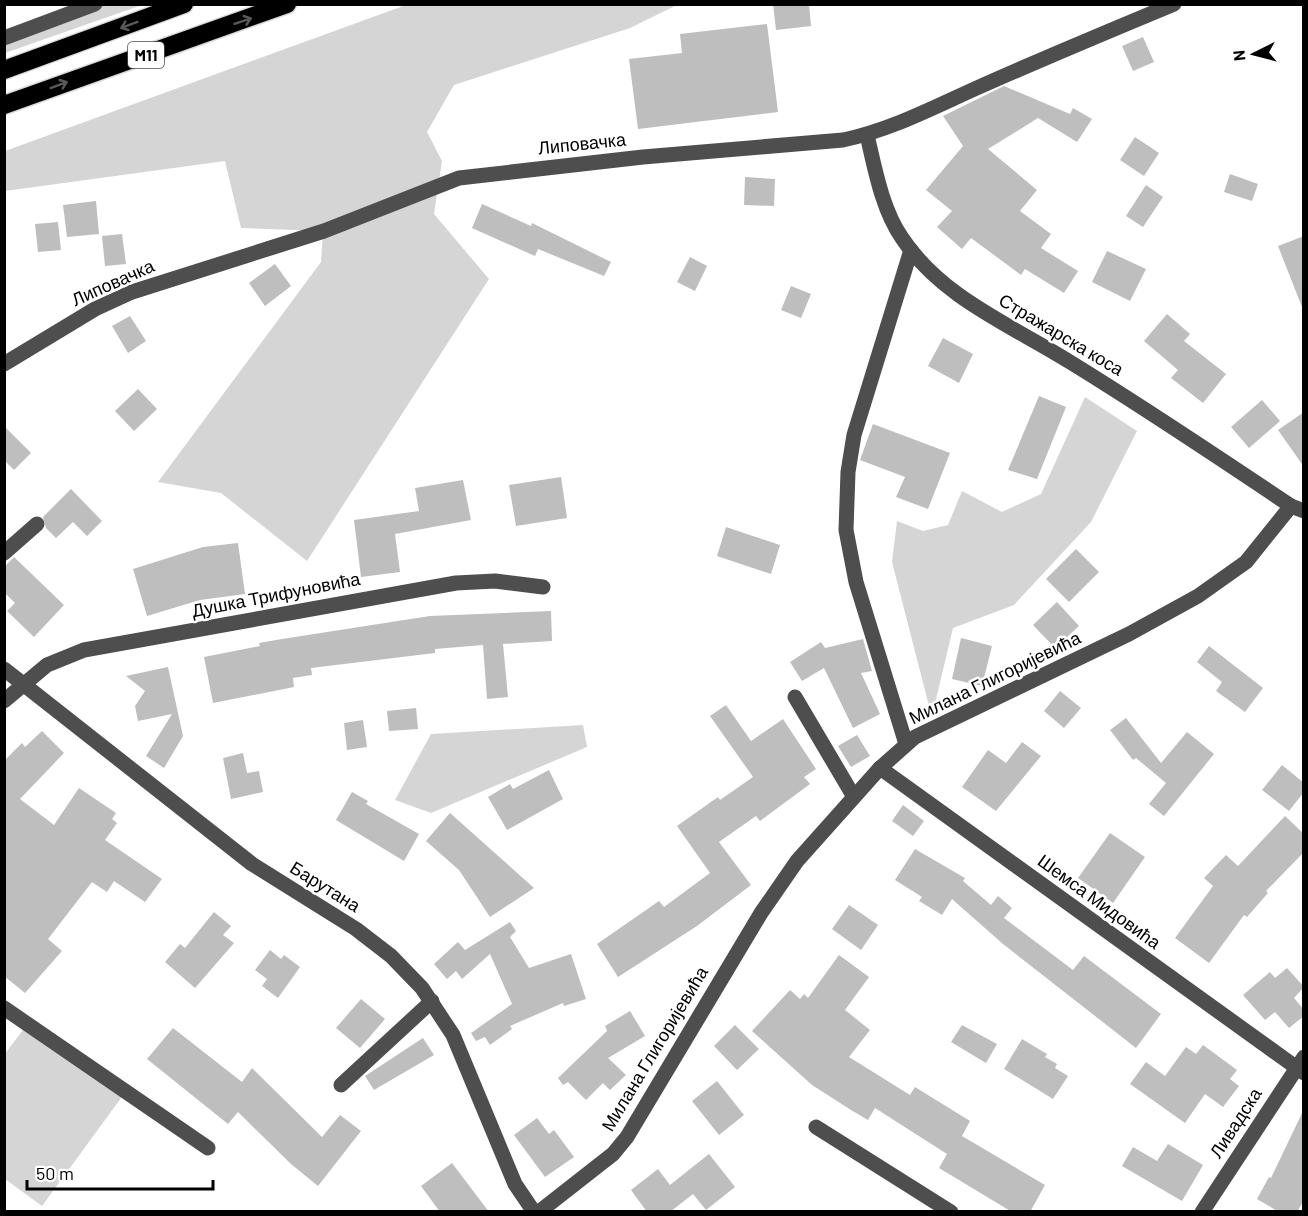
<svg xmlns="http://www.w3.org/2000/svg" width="1308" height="1216" font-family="Barlow,sans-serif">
<rect width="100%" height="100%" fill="#fff"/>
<!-- green -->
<g fill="#d5d5d5">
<polygon points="96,5 142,5 5,53 4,38"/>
<polygon points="406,5 677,5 630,28 454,85 427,132 442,161 434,214 489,279 307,561 221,493 158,482 321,262 323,231 241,228 225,161 5,191 5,151"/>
<polygon points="1085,397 1137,431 1091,522 1014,605 953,628 933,712 929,706 892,562 897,521 923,531 948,525 962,491 1002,512 1041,494"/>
<polygon points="583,725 587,747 431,813 395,800 431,734"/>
<polygon points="29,1022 124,1094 42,1206 5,1179 4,1055"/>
</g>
<!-- building -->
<g fill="#bebebe">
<polygon points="773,4 809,4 811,26 776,30"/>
<polygon points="767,24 778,112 638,129 629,59 682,53 680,34"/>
<polygon points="1143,37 1154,62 1133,71 1122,46"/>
<polygon points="1004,86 1070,114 1073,108 1092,119 1077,142 1038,118 988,149 1037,190 1020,211 1051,234 1041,248 1078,271 1064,293 1025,269 1021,275 971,238 962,249 937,227 952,211 926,190 963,146 943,116"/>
<polygon points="1135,137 1159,153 1144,176 1120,160"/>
<polygon points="1230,174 1258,184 1252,201 1224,192"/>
<polygon points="745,177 775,179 774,206 744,205"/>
<polygon points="1146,185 1163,197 1143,227 1126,216"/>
<polygon points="96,201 99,234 67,237 63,205"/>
<polygon points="482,204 531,226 532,223 611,262 604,276 538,249 535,256 472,228"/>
<polygon points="58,222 61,250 38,252 35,224"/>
<polygon points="122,234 126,264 105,266 102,236"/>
<polygon points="1304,236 1304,307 1302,307 1278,246"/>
<polygon points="1107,251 1146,269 1130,301 1092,282"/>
<polygon points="690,257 707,266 695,291 677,282"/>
<polygon points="275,264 291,286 265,306 249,283"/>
<polygon points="791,286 811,294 801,318 781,310"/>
<polygon points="1167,314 1190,334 1184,341 1226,374 1203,403 1171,378 1178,370 1144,341"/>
<polygon points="130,316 146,341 128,353 112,326"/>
<polygon points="943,338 973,354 959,383 928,366"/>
<polygon points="138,389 157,409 134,431 115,411"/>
<polygon points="1039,396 1066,407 1037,479 1008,470"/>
<polygon points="1262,400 1280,421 1249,448 1231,427"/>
<polygon points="1304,412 1304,467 1278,430"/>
<polygon points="873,424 950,453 928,509 896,497 905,477 860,460"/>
<polygon points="4,426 31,453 14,470 4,460"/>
<polygon points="561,477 567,518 516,526 509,485"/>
<polygon points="463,480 471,520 395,534 400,572 361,577 354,520 419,511 415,488"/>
<polygon points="71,489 102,521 87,536 73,522 56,538 46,528 43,517"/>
<polygon points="726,527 780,545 771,574 717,556"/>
<polygon points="238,543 245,594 200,600 147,616 133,569 203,547"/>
<polygon points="1076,549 1099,572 1069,602 1046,579"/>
<polygon points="14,557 64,605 34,637 7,611 15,603 4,592 4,567"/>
<polygon points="1057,602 1079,626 1055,648 1033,625"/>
<polygon points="551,611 552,641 503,644 508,697 487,699 483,645 435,649 435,653 311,668 312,675 293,678 294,687 213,703 204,657 260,646 259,643 282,639 430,616"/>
<polygon points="961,638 992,646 982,686 952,679"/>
<polygon points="863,639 872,671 861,673 880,714 853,728 824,668 802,681 790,662 821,642 825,648"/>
<polygon points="1209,646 1263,688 1245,712 1216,691 1222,682 1197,662"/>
<polygon points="168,667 183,736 164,768 146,756 172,714 138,721 135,706 145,691 126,676"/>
<polygon points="1060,691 1081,708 1064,728 1044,711"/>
<polygon points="726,705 751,741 783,719 816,769 804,777 810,784 760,821 756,816 719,842 751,885 697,926 618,977 597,944 659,901 664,907 710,873 677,826 718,797 720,800 753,777 710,716"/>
<polygon points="416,708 418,729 389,731 387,711"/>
<polygon points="1126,718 1161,763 1187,732 1214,754 1164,816 1149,804 1166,783 1136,758 1133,760 1110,730"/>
<polygon points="363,720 367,747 347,750 344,723"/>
<polygon points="42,731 64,753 20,799 54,825 79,788 116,813 112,819 117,823 105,840 162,879 145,902 114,881 107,892 92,882 48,939 62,951 25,993 4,976 4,761 22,743 25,747"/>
<polygon points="857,735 870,756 851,767 838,746"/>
<polygon points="1022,742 1041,756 996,811 962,787 988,750 1006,763"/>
<polygon points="243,753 247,773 259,771 263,792 231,799 223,758"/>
<polygon points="1282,765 1304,783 1304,792 1289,811 1262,790"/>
<polygon points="549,770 563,799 507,830 488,797 510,784 513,789"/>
<polygon points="352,792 368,801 366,804 419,834 404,861 336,820"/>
<polygon points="903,805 924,821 913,836 892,821"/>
<polygon points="450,813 534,888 490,917 459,870 426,841"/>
<polygon points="1285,816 1304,834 1304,852 1266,891 1268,893 1247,917 1244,915 1209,963 1175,938 1213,886 1204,878 1226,855 1238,866"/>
<polygon points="1110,833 1145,857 1113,903 1078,878"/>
<polygon points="915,849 965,878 963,881 991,905 998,896 1012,908 1004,918 1073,970 1084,956 1161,1014 1136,1048 1003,944 952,899 942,915 919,901 922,897 895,880"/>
<polygon points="849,905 878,925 861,950 832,929"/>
<polygon points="214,912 231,926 223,935 234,943 195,988 165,962 180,944 185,948"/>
<polygon points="510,922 516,931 510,937 529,968 571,954 586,999 564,1006 563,1003 510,1026 512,1029 490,1045 485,1037 476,1041 471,1033 512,1004 490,954 462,979 456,971 447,979 434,964 458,942 465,950"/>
<polygon points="270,950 281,959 284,955 300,967 278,998 262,986 267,979 255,970"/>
<polygon points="839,955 869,977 845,1010 870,1030 849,1057 910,1095 915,1087 970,1121 962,1136 1045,1185 1030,1212 1012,1212 939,1168 947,1154 875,1108 868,1120 851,1110 812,1085 752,1031 790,990 800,999 804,994 808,998"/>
<polygon points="1287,968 1304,987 1294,998 1304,1010 1304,1016 1289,1028 1275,1012 1265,1020 1243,995 1270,972 1275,978"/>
<polygon points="361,999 385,1019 360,1048 336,1028"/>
<polygon points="630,1011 645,1036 608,1058 626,1075 610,1090 603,1083 586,1100 568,1082 563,1085 558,1078 607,1031 605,1026"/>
<polygon points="735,1025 759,1049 737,1070 714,1046"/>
<polygon points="962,1025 997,1044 986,1063 951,1042"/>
<polygon points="173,1028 242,1082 252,1068 322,1137 340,1115 361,1131 318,1186 291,1164 238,1112 228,1124 147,1059"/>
<polygon points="423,1038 434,1055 374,1090 365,1076"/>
<polygon points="1022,1039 1047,1054 1045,1057 1057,1064 1055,1068 1068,1076 1053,1099 1004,1069"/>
<polygon points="1203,1045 1237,1070 1230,1079 1239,1086 1223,1107 1205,1094 1185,1123 1130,1084 1146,1062 1165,1076 1186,1047 1196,1054"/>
<polygon points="717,1081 744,1115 719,1135 692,1101"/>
<polygon points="1304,1109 1304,1200 1297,1212 1279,1212 1257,1199 1269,1177 1271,1178"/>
<polygon points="537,1118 549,1134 554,1130 574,1157 545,1177 514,1135"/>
<polygon points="1168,1144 1203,1165 1182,1201 1122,1166 1133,1147 1157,1161"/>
<polygon points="709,1154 735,1187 706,1210 693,1194 670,1212 647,1212 631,1190 658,1169 670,1185"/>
<polygon points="452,1163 489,1212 440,1212 421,1186"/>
</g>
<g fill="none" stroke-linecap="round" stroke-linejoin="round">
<!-- highway casing -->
<g stroke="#dbdbdb" stroke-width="21">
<g id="highway">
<polyline points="4,70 184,4"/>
<polyline points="4,105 287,4"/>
</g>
</g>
<!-- minor -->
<g stroke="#4e4e4e" stroke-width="15">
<polyline points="4,38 95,4"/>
<path d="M867 135C875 169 882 209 902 238 942 298 1011 325 1070 362 1145 408 1218 457 1291 506L1304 511"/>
<path d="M4 364 95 309 132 292 324 231 459 178 643 157 843 140C891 130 934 107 979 87 1044 58 1109 31 1174 4"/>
<polyline points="4,553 37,524"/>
<polyline points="4,669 252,864 356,929 391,956 422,988 453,1035 515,1184 534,1212"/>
<polyline points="795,697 854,797"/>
<polyline points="4,701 47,665 84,650 456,583 495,581 543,587"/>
<polyline points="906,744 856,582 846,530 848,472 854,435 911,250"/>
<polyline points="880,768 1304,1073"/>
<polyline points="4,1008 208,1148"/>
<polyline points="341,1085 432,1001"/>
<polyline points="816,1127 951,1212"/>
<polyline points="539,1212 613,1154 627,1137 761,913 797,861 880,768 915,737 1129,634 1198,596 1246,562 1291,506"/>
<polyline points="1202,1212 1304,1057"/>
</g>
<!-- highway -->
<use href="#highway" stroke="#000" stroke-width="18"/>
</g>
<!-- one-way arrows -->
<defs><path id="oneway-shaft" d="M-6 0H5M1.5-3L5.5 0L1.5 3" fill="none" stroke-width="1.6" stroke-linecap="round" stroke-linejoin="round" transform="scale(1.5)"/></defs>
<g stroke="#595959">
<use href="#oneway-shaft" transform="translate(243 21) rotate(-19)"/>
<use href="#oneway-shaft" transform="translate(129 25) rotate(160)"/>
<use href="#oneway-shaft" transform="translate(59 85) rotate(-20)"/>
</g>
<g text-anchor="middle" stroke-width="5" stroke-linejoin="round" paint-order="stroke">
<!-- shield labels -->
<rect fill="#fff" stroke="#4c4c4c" stroke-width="1.5" x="128" y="42" width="36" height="26" rx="4.5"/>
<g font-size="16" font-weight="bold" fill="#000">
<text x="146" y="61">M11</text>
</g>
<!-- street labels -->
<g font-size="18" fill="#000" stroke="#fff">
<text transform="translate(582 144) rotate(-6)" y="6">Липовачка</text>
<text transform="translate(113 283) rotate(-24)" y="6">Липовачка</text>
<text transform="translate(1061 335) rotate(31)" y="6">Стражарска коса</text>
<text transform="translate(276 595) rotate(-11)" y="6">Душка Трифуновића</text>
<text transform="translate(995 678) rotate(-26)" y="6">Милана Глигоријевића</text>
<text transform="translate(325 887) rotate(32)" y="6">Барутана</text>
<text transform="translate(1099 902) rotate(36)" y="6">Шемса Мидовића</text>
<text transform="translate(655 1049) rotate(-59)" y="6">Милана Глигоријевића</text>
<text transform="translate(1236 1123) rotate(-57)" y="6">Ливадска</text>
</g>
</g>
<!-- border -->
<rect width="1308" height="1216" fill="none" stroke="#000000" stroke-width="12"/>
<!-- north arrow -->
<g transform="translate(1254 54) rotate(264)" stroke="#ffffff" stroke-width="4.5" paint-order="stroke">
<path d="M0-4.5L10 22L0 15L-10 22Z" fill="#000000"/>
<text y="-9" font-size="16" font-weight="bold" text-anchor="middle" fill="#000000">N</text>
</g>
<!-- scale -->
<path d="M27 1180v9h186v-9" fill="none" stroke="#000000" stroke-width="3"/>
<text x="36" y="1180" font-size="18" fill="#000000" stroke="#ffffff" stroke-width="4.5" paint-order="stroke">50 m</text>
</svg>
